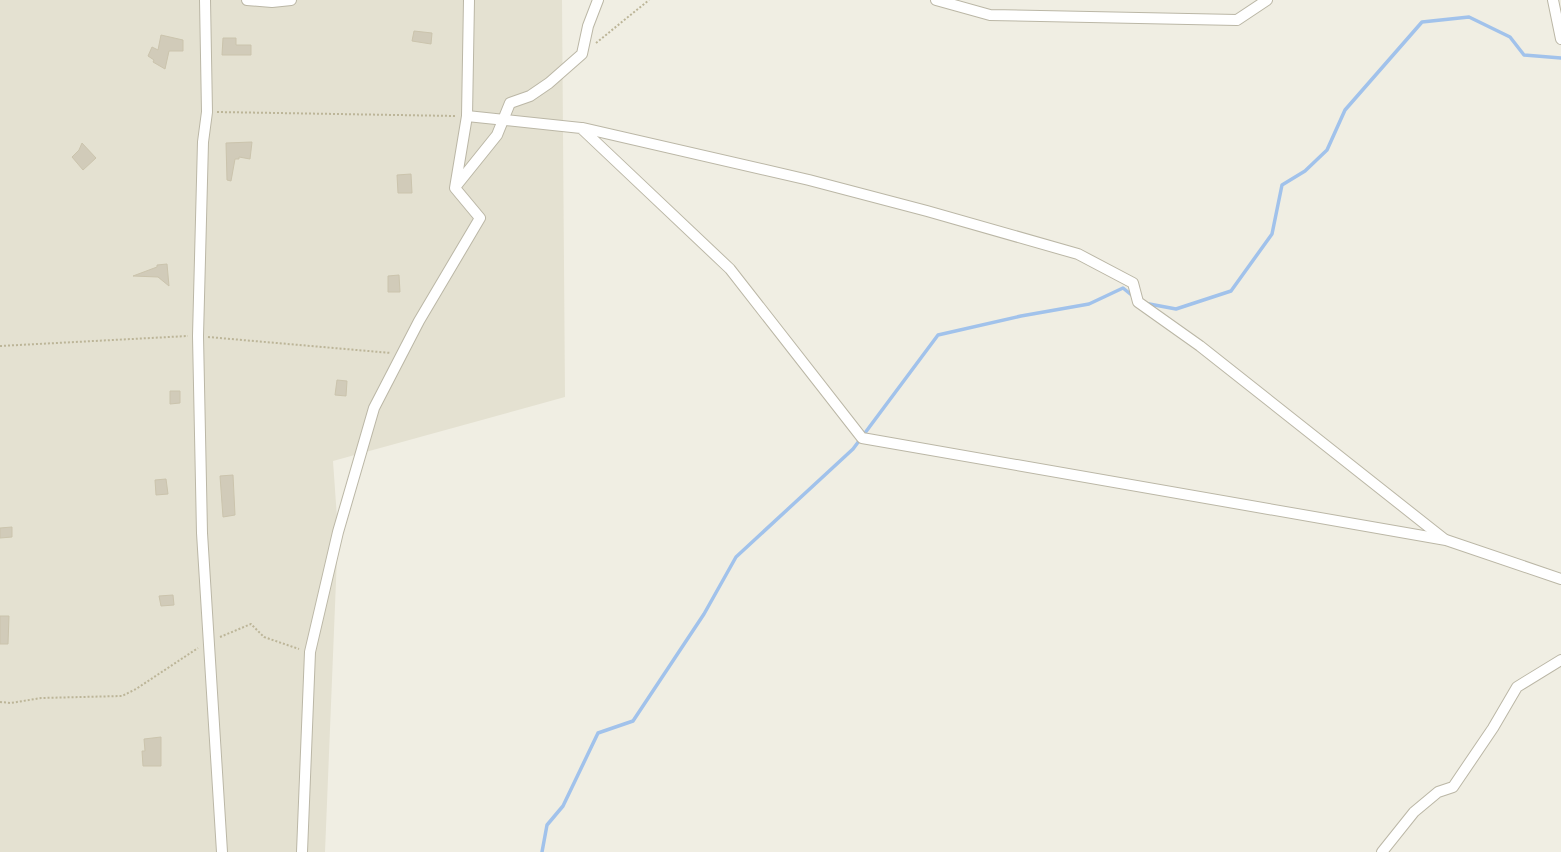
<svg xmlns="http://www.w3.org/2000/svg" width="1561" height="852" font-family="Arial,sans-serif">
<rect width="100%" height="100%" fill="#f0eee3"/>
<!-- residential -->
<polygon fill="#e4e1d1" points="0,0 562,0 565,397 333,461 338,532 325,852 0,852"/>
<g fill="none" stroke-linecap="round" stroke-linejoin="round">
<!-- stream -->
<g stroke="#a1c2eb" stroke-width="3.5">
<polyline points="1144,303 1176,309 1231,291 1272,234 1282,185 1305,171 1327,150 1345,110 1422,22 1469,17 1510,37 1524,55 1561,58"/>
<polyline points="542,852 547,825 563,806 598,733 633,721 704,614 736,557 853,449 938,335 1021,316 1089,304 1123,288 1134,297"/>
</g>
</g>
<!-- building -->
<g fill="#d1cbb9" stroke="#cbc4ad">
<polygon points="414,31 432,33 431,44 412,41"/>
<polygon points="161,35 183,40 183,51 169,51 165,69 153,62 154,60 148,56 152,47 158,50"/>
<polygon points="223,38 236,38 236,45 251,45 251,55 222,55"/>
<polygon points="252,142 250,159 239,157 239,159 235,159 231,181 227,180 226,143"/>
<polygon points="82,143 96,158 83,170 72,157 79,150"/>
<polygon points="411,174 412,193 398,193 397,175"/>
<polygon points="167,264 169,286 158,277 133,276 157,267 157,265"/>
<polygon points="399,275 400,292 388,292 388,276"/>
<polygon points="337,380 347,381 346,396 335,395"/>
<polygon points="170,391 180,391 180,403 170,404"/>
<polygon points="233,475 235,515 223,517 220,476"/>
<polygon points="166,479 168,494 156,495 155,480"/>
<polygon points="12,527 12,537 0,538 0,528"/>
<polygon points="173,595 174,605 161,606 159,596"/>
<polygon points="0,616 9,616 8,644 0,644"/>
<polygon points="161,737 161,766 143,766 142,751 145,751 144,739"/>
</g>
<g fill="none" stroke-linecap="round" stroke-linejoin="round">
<!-- street casing -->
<g stroke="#bbb7a6" stroke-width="12">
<g id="street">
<polyline points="205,0 207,112 203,142 198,336 202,533 222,852"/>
<polyline points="247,0 272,2 291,0"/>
<polyline points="936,0 990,15 1237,20 1267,0"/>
<polyline points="1553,0 1561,39"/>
<polyline points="467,116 581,128 730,269 862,438 1446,540 1561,579"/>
<polyline points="583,128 809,180 927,211 1078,254 1133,283 1138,302 1200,346 1444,539"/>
<polyline points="456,186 497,135 510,103 530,96 549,83 582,54 588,26 598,0"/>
<polyline points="302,852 310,652 338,532 374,408 419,321 480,218 455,188 467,116 469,0"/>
<polyline points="1382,852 1414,812 1438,792 1453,787 1493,728 1517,687 1561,660"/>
</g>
</g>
<!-- path -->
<g stroke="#bcb598" stroke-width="2" stroke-dasharray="2 2" stroke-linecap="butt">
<polyline points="596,43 649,0"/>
<polyline points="217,112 456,116"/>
<polyline points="208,337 391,353"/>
<polyline points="0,346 188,336"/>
<polyline points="220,637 251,624 264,637 299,649"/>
<polyline points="0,702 11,703 41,698 122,696 136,689 198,648"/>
</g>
<!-- street -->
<use href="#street" stroke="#fff" stroke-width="10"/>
</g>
</svg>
